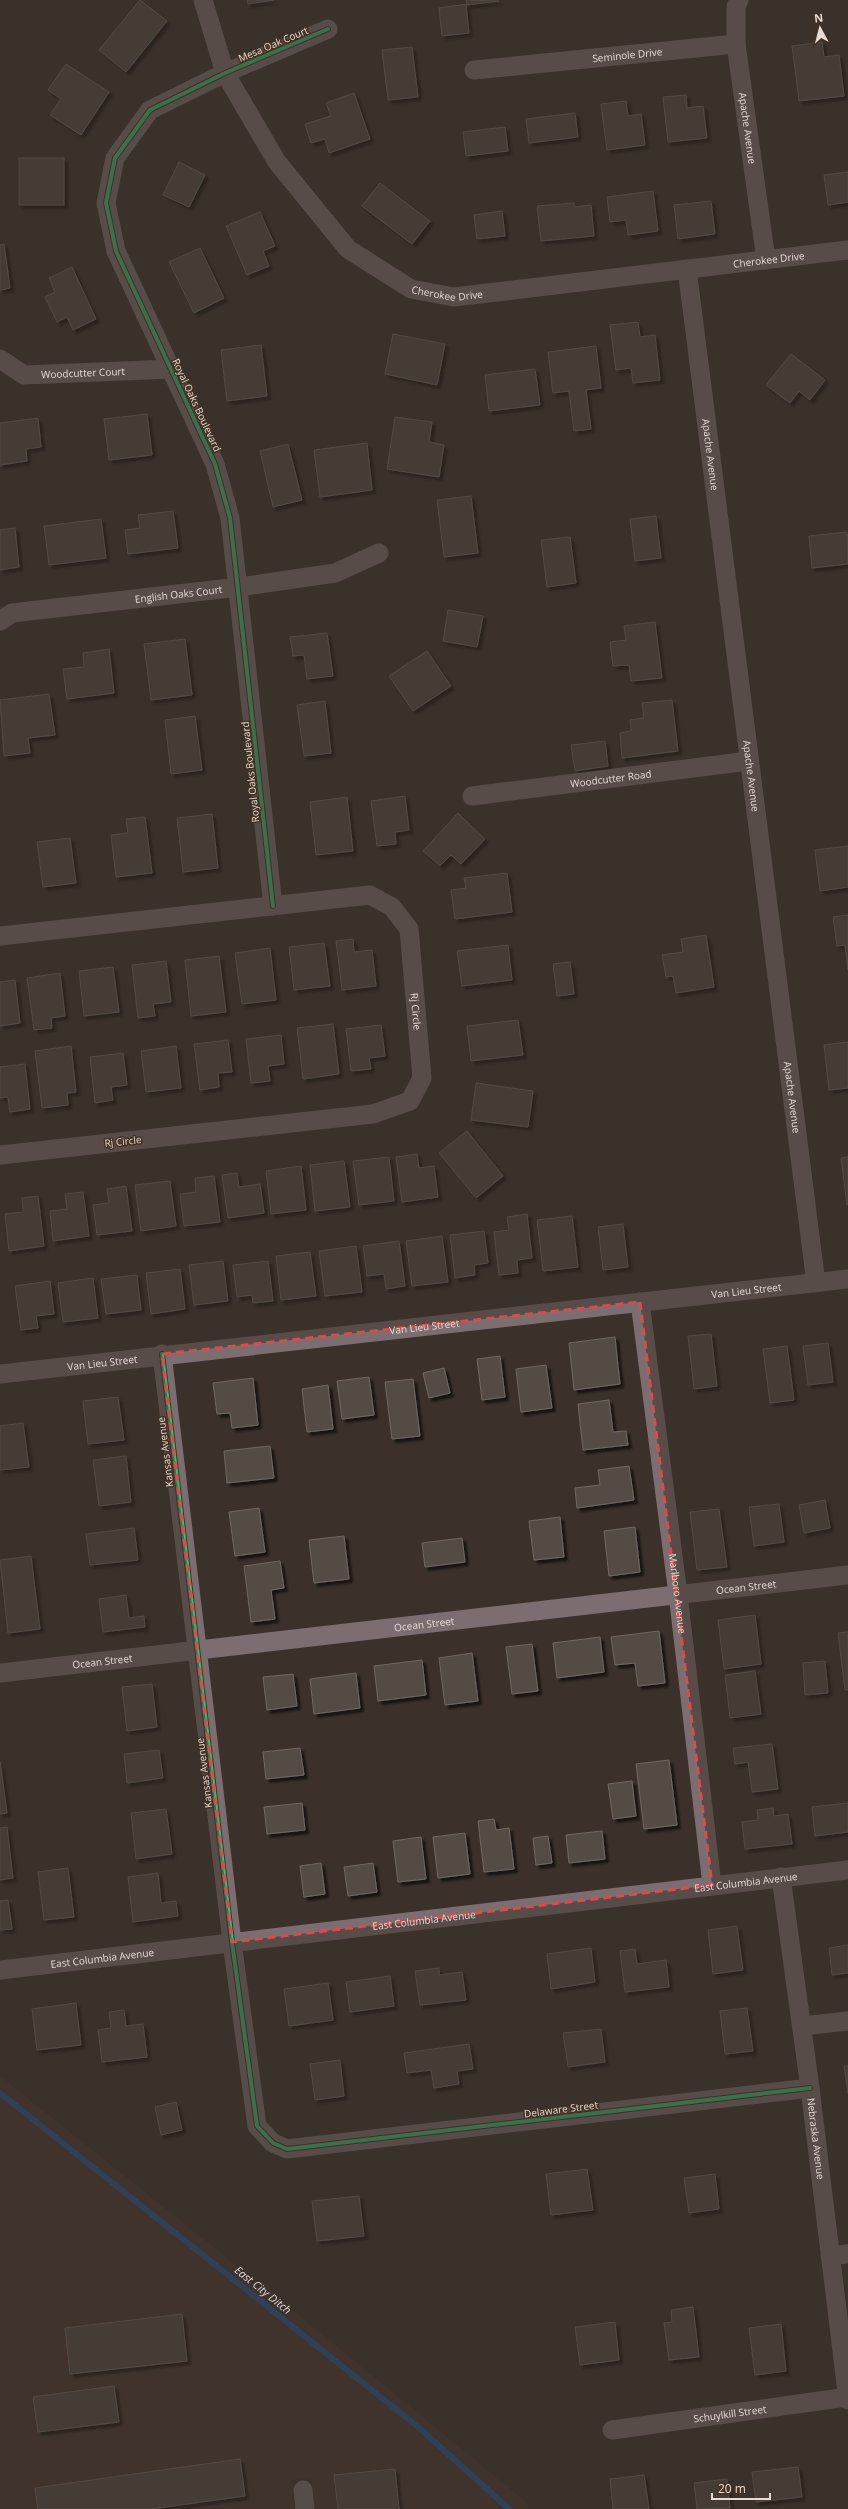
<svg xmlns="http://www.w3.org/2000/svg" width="848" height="2509" font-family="'Open Sans',sans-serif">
<defs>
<filter id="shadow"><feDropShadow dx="3.5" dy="3.5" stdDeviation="1" flood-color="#0009"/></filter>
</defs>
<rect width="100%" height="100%" fill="#3b312a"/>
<!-- commercial -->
<polygon fill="#483630" points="0,2076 312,2326 526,2502 529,2509 315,2509 311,2477 291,2480 295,2509 0,2509"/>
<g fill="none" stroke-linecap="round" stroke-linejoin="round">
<!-- stream -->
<polyline stroke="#205492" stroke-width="6" points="0,2093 417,2426 509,2509"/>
</g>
<!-- building -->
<g fill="#544b44" stroke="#716862" filter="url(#shadow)">
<polygon points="140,0 167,21 126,72 99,50"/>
<polygon points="247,0 274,0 248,4"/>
<polygon points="466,0 499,1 466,5 469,33 442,36 439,8 467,4"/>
<polygon points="822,42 824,57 839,55 844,96 799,101 792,46"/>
<polygon points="412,47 418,97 388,100 382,50"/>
<polygon points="66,64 109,92 81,135 50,115 61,99 48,90"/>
<polygon points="354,93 370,139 329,153 325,139 311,143 305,124 331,116 326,103"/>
<polygon points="686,95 687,108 703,106 707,138 668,142 663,97"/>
<polygon points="626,101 628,116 641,114 645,145 607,150 601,104"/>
<polygon points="575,113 578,137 529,143 526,119"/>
<polygon points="505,127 508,151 466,156 463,132"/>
<rect x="19" y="158" width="45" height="47"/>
<polygon points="179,162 205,175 189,207 163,195"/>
<polygon points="848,172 848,202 828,205 824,175"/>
<polygon points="380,183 430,221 412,244 362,206"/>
<polygon points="653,191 658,231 628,235 626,220 610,222 607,197"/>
<polygon points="711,201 715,234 678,239 674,205"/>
<polygon points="574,203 574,207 591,205 594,236 541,241 537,206"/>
<polygon points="502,211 505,236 477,239 474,215"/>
<polygon points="260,212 275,246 263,251 269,266 247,275 226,226"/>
<polygon points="4,244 10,288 0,290 0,245"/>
<polygon points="200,248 224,298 194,313 169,262"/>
<polygon points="72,267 96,319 73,330 67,317 57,322 45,297 55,292 49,278"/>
<polygon points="638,322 640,337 655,335 660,380 633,383 631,368 616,370 610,325"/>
<polygon points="393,334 445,344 437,385 385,374"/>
<polygon points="261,345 267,396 227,401 221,350"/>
<polygon points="596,346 601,388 586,390 591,429 574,431 569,391 553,393 548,352"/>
<polygon points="791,354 825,380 810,400 799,391 790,403 766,385"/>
<polygon points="535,369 540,405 489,411 485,375"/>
<polygon points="147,414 152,455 109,460 104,419"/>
<polygon points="395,417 432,422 429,442 444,445 439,477 387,469"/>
<polygon points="38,418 41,447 26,449 27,461 0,465 0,423"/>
<polygon points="367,443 372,490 320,497 314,450"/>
<polygon points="288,444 302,500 273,507 260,451"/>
<polygon points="471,496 478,553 444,557 437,500"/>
<polygon points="173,511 178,548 128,554 125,530 140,528 138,515"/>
<polygon points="656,516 661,558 635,561 630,519"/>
<polygon points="101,519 106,558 49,565 44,526"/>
<polygon points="15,528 19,567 0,570 0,530"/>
<polygon points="847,532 848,564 812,568 809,536"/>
<polygon points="570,537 576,583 547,587 541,540"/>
<polygon points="448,610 483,616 477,647 443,641"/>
<polygon points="655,622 662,678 631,681 629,665 613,666 610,642 626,640 624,626"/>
<polygon points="327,633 333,676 307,679 304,655 293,656 290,637"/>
<polygon points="185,639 192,695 151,700 144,644"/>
<polygon points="109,649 114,693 67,699 63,669 84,667 83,653"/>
<polygon points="427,651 451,686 413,711 389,676"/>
<polygon points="49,694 55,735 28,738 30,753 4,756 0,700"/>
<polygon points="672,700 678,751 622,758 620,733 631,731 630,720 644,718 642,703"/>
<polygon points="325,701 331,753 304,756 297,705"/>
<polygon points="195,716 202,770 171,774 165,720"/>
<polygon points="605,741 608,766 575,771 571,745"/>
<polygon points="405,796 409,830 395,832 396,844 377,846 371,801"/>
<polygon points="347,797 353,851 316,855 310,802"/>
<polygon points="458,813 485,839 461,864 451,855 440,866 423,851"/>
<polygon points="212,814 218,868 183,872 177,818"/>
<polygon points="145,817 152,873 116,877 111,835 128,833 126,819"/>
<polygon points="70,838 76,883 43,887 37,842"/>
<polygon points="848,846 848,887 820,891 815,850"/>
<polygon points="507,873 512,912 455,919 451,890 466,888 464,878"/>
<polygon points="848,915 848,970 845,945 837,946 833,917"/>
<polygon points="706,935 714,987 676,993 673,976 666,977 662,955 683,952 681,939"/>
<polygon points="353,939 354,952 372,950 376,986 342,990 336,941"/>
<polygon points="324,943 330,986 294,990 289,947"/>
<polygon points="508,945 512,980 462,986 457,951"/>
<polygon points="270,948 276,1000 242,1004 235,953"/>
<polygon points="219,956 226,1012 191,1016 185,960"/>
<polygon points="166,961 171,1002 153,1004 155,1016 138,1018 132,965"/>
<polygon points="570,962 574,994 557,996 553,964"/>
<polygon points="113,967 119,1012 84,1016 79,971"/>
<polygon points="60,973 65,1016 51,1018 52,1028 34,1030 27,978"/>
<polygon points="15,980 20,1023 0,1026 0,982"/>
<polygon points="518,1020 523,1055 471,1061 467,1026"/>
<polygon points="333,1024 339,1074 303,1079 297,1028"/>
<polygon points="381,1025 385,1056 369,1058 371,1069 351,1071 346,1029"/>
<polygon points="281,1035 284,1064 268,1066 270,1081 251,1083 246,1039"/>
<polygon points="228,1040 232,1072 218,1073 219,1087 200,1090 194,1044"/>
<polygon points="848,1042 848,1088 829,1090 824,1045"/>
<polygon points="71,1046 76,1092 67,1093 68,1105 42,1108 35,1051"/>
<polygon points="176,1046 181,1088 146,1092 141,1051"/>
<polygon points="123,1053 127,1085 111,1087 113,1100 95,1103 90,1057"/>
<polygon points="25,1064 30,1109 10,1112 8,1097 0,1098 0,1067"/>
<polygon points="476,1083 533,1091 528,1127 471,1120"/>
<polygon points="467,1131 503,1176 476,1198 439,1153"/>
<polygon points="417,1154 419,1168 434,1166 438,1197 402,1202 396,1157"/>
<polygon points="389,1157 394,1201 359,1205 353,1161"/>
<polygon points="848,1157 848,1205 847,1205 841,1158"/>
<polygon points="344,1161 350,1207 315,1211 310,1165"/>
<polygon points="301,1166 306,1210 271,1214 266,1171"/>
<polygon points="237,1173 239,1187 260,1184 264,1213 228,1218 222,1175"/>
<polygon points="214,1176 220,1222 184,1226 180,1194 196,1192 195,1178"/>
<polygon points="170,1181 176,1226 141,1231 135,1185"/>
<polygon points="126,1186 132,1231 97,1235 93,1205 109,1203 107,1189"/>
<polygon points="83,1192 89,1236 53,1241 50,1211 67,1209 65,1194"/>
<polygon points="38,1196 44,1246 9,1251 5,1214 23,1212 22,1198"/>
<polygon points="527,1214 532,1258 517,1260 518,1273 499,1275 494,1232 509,1230 507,1217"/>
<polygon points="572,1216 578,1267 543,1271 537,1220"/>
<polygon points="623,1224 628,1267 603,1270 598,1227"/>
<polygon points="484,1231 488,1263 474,1265 475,1275 455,1278 450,1235"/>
<polygon points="442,1236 448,1282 412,1286 406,1241"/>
<polygon points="399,1241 405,1286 386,1289 384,1274 367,1276 363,1246"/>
<polygon points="356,1246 362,1292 325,1296 319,1251"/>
<polygon points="310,1252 316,1296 281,1300 276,1256"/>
<polygon points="223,1261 228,1301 194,1305 189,1265"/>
<polygon points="268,1261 273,1301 253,1303 252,1295 237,1297 233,1265"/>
<polygon points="180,1269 185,1309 151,1314 146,1273"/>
<polygon points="137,1275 141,1310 106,1314 101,1279"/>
<polygon points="93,1278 98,1318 63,1322 58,1283"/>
<polygon points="50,1281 54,1314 36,1316 38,1328 21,1330 15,1286"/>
<polygon points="711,1334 717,1386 694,1389 688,1336"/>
<polygon points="615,1337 620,1384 574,1390 569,1343"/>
<polygon points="828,1343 833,1382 808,1385 803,1346"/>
<polygon points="787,1346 794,1400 770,1403 763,1349"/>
<polygon points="500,1356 505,1397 482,1400 477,1359"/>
<polygon points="546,1365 552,1408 521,1412 516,1369"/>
<polygon points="444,1368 450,1393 429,1398 423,1373"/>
<polygon points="369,1377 374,1415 342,1419 337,1381"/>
<polygon points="253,1378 258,1425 232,1428 230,1413 217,1414 213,1383"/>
<polygon points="413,1379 420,1436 392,1439 385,1382"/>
<polygon points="328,1385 333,1429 307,1432 302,1389"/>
<polygon points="118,1397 124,1440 88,1444 83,1401"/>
<polygon points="609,1400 613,1432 626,1431 628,1445 583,1450 578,1404"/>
<polygon points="23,1423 29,1467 0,1470 0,1426"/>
<polygon points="270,1446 274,1478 227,1483 224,1451"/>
<polygon points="126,1456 131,1502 99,1506 93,1460"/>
<polygon points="629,1466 634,1500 577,1508 575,1488 600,1485 598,1470"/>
<polygon points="825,1500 830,1528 804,1533 799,1505"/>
<polygon points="779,1504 784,1542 754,1546 749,1507"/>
<polygon points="259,1508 265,1552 235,1556 229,1512"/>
<polygon points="719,1509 727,1567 697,1570 690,1512"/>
<polygon points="560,1517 564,1557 534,1560 529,1521"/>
<polygon points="635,1527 640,1572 609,1576 604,1531"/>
<polygon points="134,1528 138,1560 90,1565 86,1534"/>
<polygon points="344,1536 349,1579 314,1583 309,1540"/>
<polygon points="462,1538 465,1562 425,1567 422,1543"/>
<polygon points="31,1556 40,1629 8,1633 0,1560"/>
<polygon points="280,1561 284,1588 271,1590 275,1619 251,1622 244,1566"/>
<polygon points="126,1595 129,1618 144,1616 145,1627 103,1632 99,1599"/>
<polygon points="755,1615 761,1664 724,1669 718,1620"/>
<polygon points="659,1631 665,1683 638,1686 635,1663 615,1665 611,1637"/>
<polygon points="848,1632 848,1690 845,1690 838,1633"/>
<polygon points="600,1637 604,1672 557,1678 553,1643"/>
<polygon points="532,1644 538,1691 512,1694 506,1647"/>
<polygon points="472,1653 478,1701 445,1705 439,1658"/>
<polygon points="422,1660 426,1695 378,1701 374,1666"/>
<polygon points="825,1661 828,1693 805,1695 803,1663"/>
<polygon points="755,1671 761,1714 730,1718 725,1675"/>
<polygon points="356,1673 360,1708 314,1714 310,1679"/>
<polygon points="293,1674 297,1706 267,1710 263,1677"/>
<polygon points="152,1684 157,1727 127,1731 122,1687"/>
<polygon points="772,1744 778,1789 752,1792 748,1762 735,1764 733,1748"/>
<polygon points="300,1748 304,1775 266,1779 263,1752"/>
<polygon points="159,1750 163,1778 127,1783 124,1754"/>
<polygon points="669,1760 677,1825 644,1829 636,1764"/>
<polygon points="0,1762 7,1813 0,1814"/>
<polygon points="632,1781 636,1816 613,1819 608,1784"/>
<polygon points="302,1803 305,1830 267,1834 264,1807"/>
<polygon points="848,1803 848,1832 815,1836 812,1807"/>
<polygon points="773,1808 774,1816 788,1814 792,1844 745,1849 742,1822 758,1820 757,1810"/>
<polygon points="166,1809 172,1854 136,1859 131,1813"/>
<polygon points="494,1819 496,1830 509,1828 514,1869 484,1872 478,1821"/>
<polygon points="7,1827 13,1878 0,1880 0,1828"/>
<polygon points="602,1831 605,1859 569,1863 566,1835"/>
<polygon points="465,1833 470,1874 438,1878 433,1837"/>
<polygon points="548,1836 552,1863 536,1865 533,1838"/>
<polygon points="421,1837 426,1879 398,1882 393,1841"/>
<polygon points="321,1863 325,1894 304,1897 300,1866"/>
<polygon points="373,1863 377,1892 348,1896 344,1867"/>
<polygon points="68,1868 74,1917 44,1920 38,1872"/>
<polygon points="158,1873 161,1903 176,1901 178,1916 133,1922 128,1877"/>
<polygon points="8,1900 12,1929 0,1930 0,1901"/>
<polygon points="737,1926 743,1970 713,1974 708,1930"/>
<polygon points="848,1945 848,1973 832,1975 829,1948"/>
<polygon points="591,1948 595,1982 551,1989 547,1954"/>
<polygon points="635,1949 637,1964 666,1960 669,1987 625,1992 620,1951"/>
<polygon points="439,1968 439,1975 462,1972 466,2000 420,2005 415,1971"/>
<polygon points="390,1976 394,2006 350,2012 346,1982"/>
<polygon points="328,1983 333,2020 289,2026 284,1989"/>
<polygon points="76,2003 81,2045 37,2050 32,2009"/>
<polygon points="747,2008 753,2051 725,2054 720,2011"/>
<polygon points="124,2010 126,2026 143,2024 147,2057 102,2062 98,2030 111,2028 109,2012"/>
<polygon points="601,2029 605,2062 568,2067 563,2033"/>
<polygon points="469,2044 473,2069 457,2071 459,2084 434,2088 431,2070 407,2073 404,2053"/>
<polygon points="340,2060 344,2096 315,2100 310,2064"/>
<polygon points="844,2066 848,2066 848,2093"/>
<polygon points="176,2102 182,2130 161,2135 155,2107"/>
<polygon points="587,2169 593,2210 551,2215 546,2174"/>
<polygon points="715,2174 719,2209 689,2213 684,2178"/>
<polygon points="359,2196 364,2236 317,2241 312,2201"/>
<polygon points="693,2307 699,2357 669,2360 664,2323 672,2322 671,2310"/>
<polygon points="182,2314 187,2361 70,2374 65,2328"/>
<polygon points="615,2322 619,2360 580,2365 575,2327"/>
<polygon points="781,2324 786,2371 755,2375 749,2328"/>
<polygon points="114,2386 119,2422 38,2432 33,2397"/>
<polygon points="240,2459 245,2496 151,2509 38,2509 35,2488"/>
<polygon points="798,2467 802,2497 756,2502 752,2472"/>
<polygon points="395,2469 399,2509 338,2509 334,2475"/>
<polygon points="644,2475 649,2509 613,2509 610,2479"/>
<polygon points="727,2479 730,2508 697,2509 694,2483"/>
</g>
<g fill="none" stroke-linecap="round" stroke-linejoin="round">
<!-- street -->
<g stroke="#7c6d70" stroke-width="19">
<path id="s1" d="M203 0 225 73 277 162 348 249 411 289 454 297 848 250"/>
<path id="s2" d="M736 44 766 260"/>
<path id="s3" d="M474 70 736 44V7L739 0"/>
<path id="s4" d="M687 269 816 1283"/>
<path id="s5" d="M0 359 24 375 172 369"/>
<path id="s6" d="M0 621 12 613 239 587 335 573 379 553"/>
<path id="s7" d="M472 796 749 761"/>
<polyline points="273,906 230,518 215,464 116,251 106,203 115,158 150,110 225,73 328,29"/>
<path id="s8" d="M0 936 370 895 392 907 409 929 422 1078 410 1101 373 1114 0 1155"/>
<path id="s9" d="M640 1302 678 1594 712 1885"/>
<polyline points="162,1354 232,1942 257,2126 273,2143 287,2149 810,2088"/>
<path id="s10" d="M0 1374 848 1279"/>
<path id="s11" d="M0 1673 848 1575"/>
<path id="s12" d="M781 1877 810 2088 848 2400"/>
<path id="s13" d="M0 1970 848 1870"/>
<polyline points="802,2026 848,2021"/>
<polyline points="830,2256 848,2254"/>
<path id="s14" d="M612 2430 848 2397"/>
<polyline points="303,2490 305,2509"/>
</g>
<!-- cycleway casing -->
<g stroke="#423023" stroke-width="6">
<g id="cycleway">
<polyline points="273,906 230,518 215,464 116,251 106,203 115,158 150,110 225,73 328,29"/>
<polyline points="162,1354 232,1942 257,2126 273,2143 287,2149 810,2088"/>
</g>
</g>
<!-- cycleway -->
<use href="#cycleway" stroke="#3abd76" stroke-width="4"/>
</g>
<!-- marked area -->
<path d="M0 0H848V2509H0ZM640 1302 712 1885 232 1942 162 1354Z" fill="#3b312a" fill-opacity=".55" fill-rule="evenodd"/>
<path fill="none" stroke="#d94c4a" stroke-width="3" stroke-dasharray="8 5" stroke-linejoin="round" d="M640 1302 712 1885 232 1942 162 1354Z"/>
<g text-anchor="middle" stroke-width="3" stroke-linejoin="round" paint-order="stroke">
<!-- street labels -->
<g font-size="10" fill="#e7dbd3" stroke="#423023">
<text transform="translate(273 44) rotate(-23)" y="4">Mesa Oak Court</text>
<text dy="4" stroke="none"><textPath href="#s3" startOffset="154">Seminole Drive</textPath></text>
<text dy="4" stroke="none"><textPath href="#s2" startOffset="85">Apache Avenue</textPath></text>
<text dy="4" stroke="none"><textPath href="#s1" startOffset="727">Cherokee Drive</textPath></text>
<text dy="4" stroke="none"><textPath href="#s1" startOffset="403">Cherokee Drive</textPath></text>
<text dy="4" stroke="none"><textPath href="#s5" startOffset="88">Woodcutter Court</textPath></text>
<text transform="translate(197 405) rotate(65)" y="4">Royal Oaks Boulevard</text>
<text dy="4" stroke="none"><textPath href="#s4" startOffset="187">Apache Avenue</textPath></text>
<text dy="4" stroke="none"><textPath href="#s6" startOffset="182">English Oaks Court</textPath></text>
<text transform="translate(250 772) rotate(-96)" y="4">Royal Oaks Boulevard</text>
<text dy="4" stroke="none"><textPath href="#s4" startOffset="511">Apache Avenue</textPath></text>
<text dy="4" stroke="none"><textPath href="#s7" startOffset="140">Woodcutter Road</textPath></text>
<text dy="4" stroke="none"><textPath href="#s8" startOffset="508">Rj Circle</textPath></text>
<text dy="4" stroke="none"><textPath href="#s4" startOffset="835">Apache Avenue</textPath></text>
<text transform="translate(123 1141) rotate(-6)" y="4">Rj Circle</text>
<text dy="4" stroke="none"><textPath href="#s10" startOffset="751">Van Lieu Street</textPath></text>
<text dy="4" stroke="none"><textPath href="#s10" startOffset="427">Van Lieu Street</textPath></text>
<text dy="4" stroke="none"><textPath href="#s10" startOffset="103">Van Lieu Street</textPath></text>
<text transform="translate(165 1452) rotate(-97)" y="4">Kansas Avenue</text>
<text dy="4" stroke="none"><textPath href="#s11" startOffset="751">Ocean Street</textPath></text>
<text dy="4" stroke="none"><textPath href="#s9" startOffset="294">Marlboro Avenue</textPath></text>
<text dy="4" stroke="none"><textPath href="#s11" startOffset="427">Ocean Street</textPath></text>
<text dy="4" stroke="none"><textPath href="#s11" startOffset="103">Ocean Street</textPath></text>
<text transform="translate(204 1773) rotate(-97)" y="4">Kansas Avenue</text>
<text dy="4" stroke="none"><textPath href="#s13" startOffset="751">East Columbia Avenue</textPath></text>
<text dy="4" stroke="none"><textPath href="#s13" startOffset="427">East Columbia Avenue</textPath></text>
<text dy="4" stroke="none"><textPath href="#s13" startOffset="103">East Columbia Avenue</textPath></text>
<text transform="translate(561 2109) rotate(-7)" y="4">Delaware Street</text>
<text dy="4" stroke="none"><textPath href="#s12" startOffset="264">Nebraska Avenue</textPath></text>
<text dy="4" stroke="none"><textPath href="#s14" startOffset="119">Schuylkill Street</textPath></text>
</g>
<!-- water labels -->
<g font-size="11" font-style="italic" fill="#cfdef1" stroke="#423023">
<text transform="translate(263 2290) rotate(39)" y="4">East City Ditch</text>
</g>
</g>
<!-- north arrow -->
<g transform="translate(820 28) rotate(353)" stroke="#423023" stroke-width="3" paint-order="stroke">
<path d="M0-3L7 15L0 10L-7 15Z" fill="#e7dbd3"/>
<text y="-6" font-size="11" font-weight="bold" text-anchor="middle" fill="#e7dbd3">N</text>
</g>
<!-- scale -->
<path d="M712 2493v6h58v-6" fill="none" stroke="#e7dbd3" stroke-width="2"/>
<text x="718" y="2493" font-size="12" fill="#e7dbd3" stroke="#423023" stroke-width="3" paint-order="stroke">20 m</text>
</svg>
